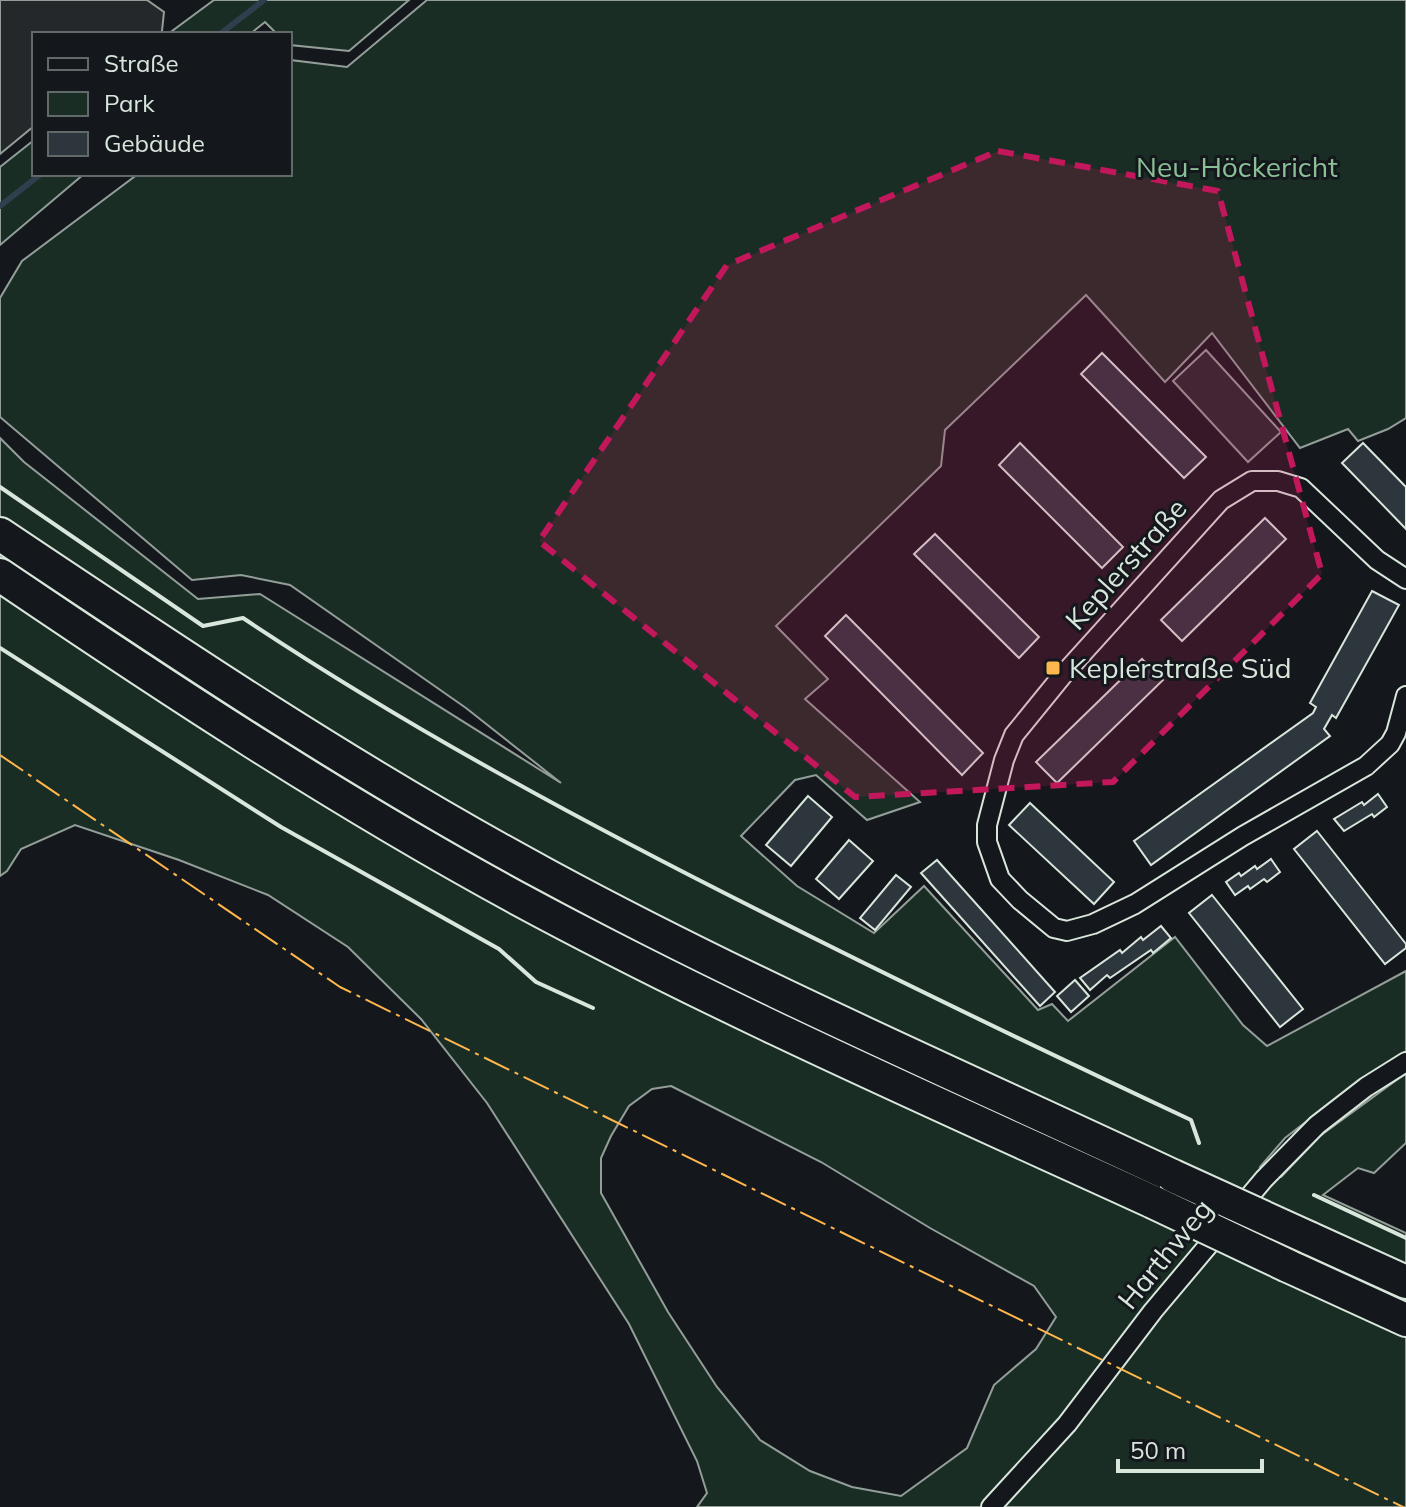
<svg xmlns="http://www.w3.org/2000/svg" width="1406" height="1507" font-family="Mulish,sans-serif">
<rect width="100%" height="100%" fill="#14181c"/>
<!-- green -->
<g fill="#1a2d24" stroke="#939e99" stroke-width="2" fill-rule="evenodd">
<polygon points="214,0 409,0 349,51 290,45 290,34 277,34 265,22 250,34 168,34"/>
<path d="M427 0H1406V418L1388 429 1358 441 1348 429 1300 448 1212 333 1165 382 1086 295 945 430 941 466 776 626 828 679 805 699 920 802 867 820 816 775 795 780 741 836 797 886 874 933 924 886 1038 1010 1052 1004 1068 1021 1175 937 1243 1025 1267 1046 1406 971V1051L1351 1087 1285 1138 1260 1167 1281 1177 1320 1136 1406 1073V1143L1374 1173 1358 1168 1323 1195 1406 1233V1507H697L707 1493 697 1461 629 1324 487 1103 421 1019 348 947 268 895 179 860 75 825 21 849 7 871 0 876V438L24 462 198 599 260 594 561 783 466 708 290 585 241 575 192 580 0 417V298L22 261 138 174H290V60L347 67ZM671 1086 821 1162 930 1228 1034 1286 1056 1317 1036 1349 994 1385 967 1448 901 1496 852 1487 810 1471 760 1440 717 1387 668 1312 601 1193V1158L611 1136 629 1106 652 1089Z"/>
<polygon points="34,140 34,174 84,174 0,245 0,167"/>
</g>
<!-- parking -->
<g fill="#24282b" stroke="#939e99" stroke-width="2">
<polygon points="0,0 147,0 164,12 162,31 157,34 34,34 34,126 0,154"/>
<polygon points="1206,350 1281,432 1248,462 1173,381"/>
</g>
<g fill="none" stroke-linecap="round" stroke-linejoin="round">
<!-- stream -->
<g stroke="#2f3f4d" stroke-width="6">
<polyline points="220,34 264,0"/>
<polyline points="0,206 41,174"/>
</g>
</g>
<!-- building -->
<g fill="#2c363c" stroke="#d8e6dc" stroke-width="2">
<polygon points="1102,353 1206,457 1184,478 1081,374"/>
<polygon points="1020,443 1123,547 1102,568 999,465"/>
<polygon points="1363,443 1406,487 1406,529 1342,463"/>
<polygon points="1265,518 1286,539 1182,641 1161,620"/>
<polygon points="935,534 1039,637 1019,658 914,554"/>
<polygon points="1372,591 1399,605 1336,718 1332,715 1324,729 1330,736 1151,865 1134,841 1313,713 1316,707 1310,703"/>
<polygon points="846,615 983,753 962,775 825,636"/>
<polygon points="1142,659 1163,680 1057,783 1036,762"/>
<polygon points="1378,794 1387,807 1374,817 1372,814 1344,831 1334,819 1362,802 1364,805"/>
<polygon points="808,796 832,817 791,866 766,845"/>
<polygon points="1030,803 1114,882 1094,904 1009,825"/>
<polygon points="1317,831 1406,944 1406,948 1385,964 1294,849"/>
<polygon points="849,840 873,861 839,899 816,879"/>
<polygon points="1271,859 1280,872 1267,882 1264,879 1250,889 1248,886 1235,895 1226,882 1239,873 1241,876 1255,866 1257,869"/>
<polygon points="937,860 1055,992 1040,1006 921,873"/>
<polygon points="896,875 911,887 875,930 860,918"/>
<polygon points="1212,895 1303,1009 1280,1027 1189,913"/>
<polygon points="1161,926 1171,938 1153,953 1151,950 1110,978 1107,975 1090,990 1080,978 1120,950 1122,953 1141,937 1143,940"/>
<polygon points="1075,980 1089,996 1071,1012 1057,996"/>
</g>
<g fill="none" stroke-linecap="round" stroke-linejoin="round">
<!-- minor casing -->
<g stroke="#d8e6dc" stroke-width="22">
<g id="minor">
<polyline points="1406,579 1377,560 1301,488 1278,481 1252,481 1221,500 1062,676 1014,735 1004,760 987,825 987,842 1000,879 1020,900 1054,928 1067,931 1093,924 1135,904 1243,836 1366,766 1390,744 1396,733 1406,696"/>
<polyline points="991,1507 1067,1424 1153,1311 1264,1179 1317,1125 1366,1087 1406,1062"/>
</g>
</g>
<!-- motorway casing -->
<g stroke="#d8e6dc" stroke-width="36">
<g id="motorway">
<path d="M0 534C179 654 358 774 548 876 751 986 964 1078 1173 1176"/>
<path d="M0 575C168 689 337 800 515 897 722 1009 939 1104 1153 1202"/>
<polyline points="1309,1238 1406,1282"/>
<polyline points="1288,1266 1406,1320"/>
</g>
</g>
<!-- minor -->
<use href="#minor" stroke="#14181c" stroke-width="18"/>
<!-- motorway -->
<use href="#motorway" stroke="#14181c" stroke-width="32"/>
<!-- motorway-bridge casing -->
<g stroke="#d8e6dc" stroke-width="36" stroke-linecap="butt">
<g id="motorway-bridge">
<polyline points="1173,1176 1309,1238"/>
<polyline points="1153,1202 1288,1266"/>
</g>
</g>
<!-- motorway-bridge -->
<use href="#motorway-bridge" stroke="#14181c" stroke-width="32"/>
<!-- wall -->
<g stroke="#d8e6dc" stroke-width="4">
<path d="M0 487 203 626 243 618C408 728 583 822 760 911 902 983 1046 1052 1191 1120L1199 1143"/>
<polyline points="0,648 281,827 499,949 536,982 593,1008"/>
<polyline points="1314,1195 1406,1238"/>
</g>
<!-- power -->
<polyline stroke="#ffb74d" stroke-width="2" stroke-dasharray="28 6 4 6" stroke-linecap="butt" points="0,755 340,987 1403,1507"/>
</g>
<!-- marked area -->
<path fill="#c2185b" fill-opacity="0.2" stroke="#c2185b" stroke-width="6" stroke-dasharray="16 10" stroke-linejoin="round" d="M998 151 1218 191 1322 574 1113 782 855 797 539 541 727 265Z"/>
<!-- markers -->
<rect fill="#ffb74d" stroke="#14181c" stroke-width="3" x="1045" y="660" width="16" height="16" rx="4"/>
<g text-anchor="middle" stroke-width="6" stroke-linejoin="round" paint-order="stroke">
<!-- park labels -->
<g font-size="28" fill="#8ac095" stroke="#14181c">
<text x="1237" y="177">Neu-Höckericht</text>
</g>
<!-- street labels -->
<g font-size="28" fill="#d8e6dc" stroke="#14181c">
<text transform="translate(1126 564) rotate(-48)" y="10">Keplerstraße</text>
<text transform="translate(1165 1254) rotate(-51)" y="10">Harthweg</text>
</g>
<!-- poi labels -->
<g font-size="28" fill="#d8e6dc" stroke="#14181c" text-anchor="start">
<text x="1069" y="678">Keplerstraße Süd</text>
</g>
</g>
<!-- legend -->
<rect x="32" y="32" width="260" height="144" fill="#14181c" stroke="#626a69" stroke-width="2"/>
<rect x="48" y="58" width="40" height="12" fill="#14181c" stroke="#626a69" stroke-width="2"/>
<text x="104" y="72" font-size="24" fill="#d8e6dc">Straße</text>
<rect x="48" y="92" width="40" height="24" fill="#1a2d24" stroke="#626a69" stroke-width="2"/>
<text x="104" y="112" font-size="24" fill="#d8e6dc">Park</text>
<rect x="48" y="132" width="40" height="24" fill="#2c363c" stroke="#626a69" stroke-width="2"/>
<text x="104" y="152" font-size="24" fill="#d8e6dc">Gebäude</text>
<!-- scale -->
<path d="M1118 1459v12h144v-12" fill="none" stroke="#d8e6dc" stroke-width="4"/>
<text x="1130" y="1459" font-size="24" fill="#d8e6dc" stroke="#14181c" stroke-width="6" paint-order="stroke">50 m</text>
</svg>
